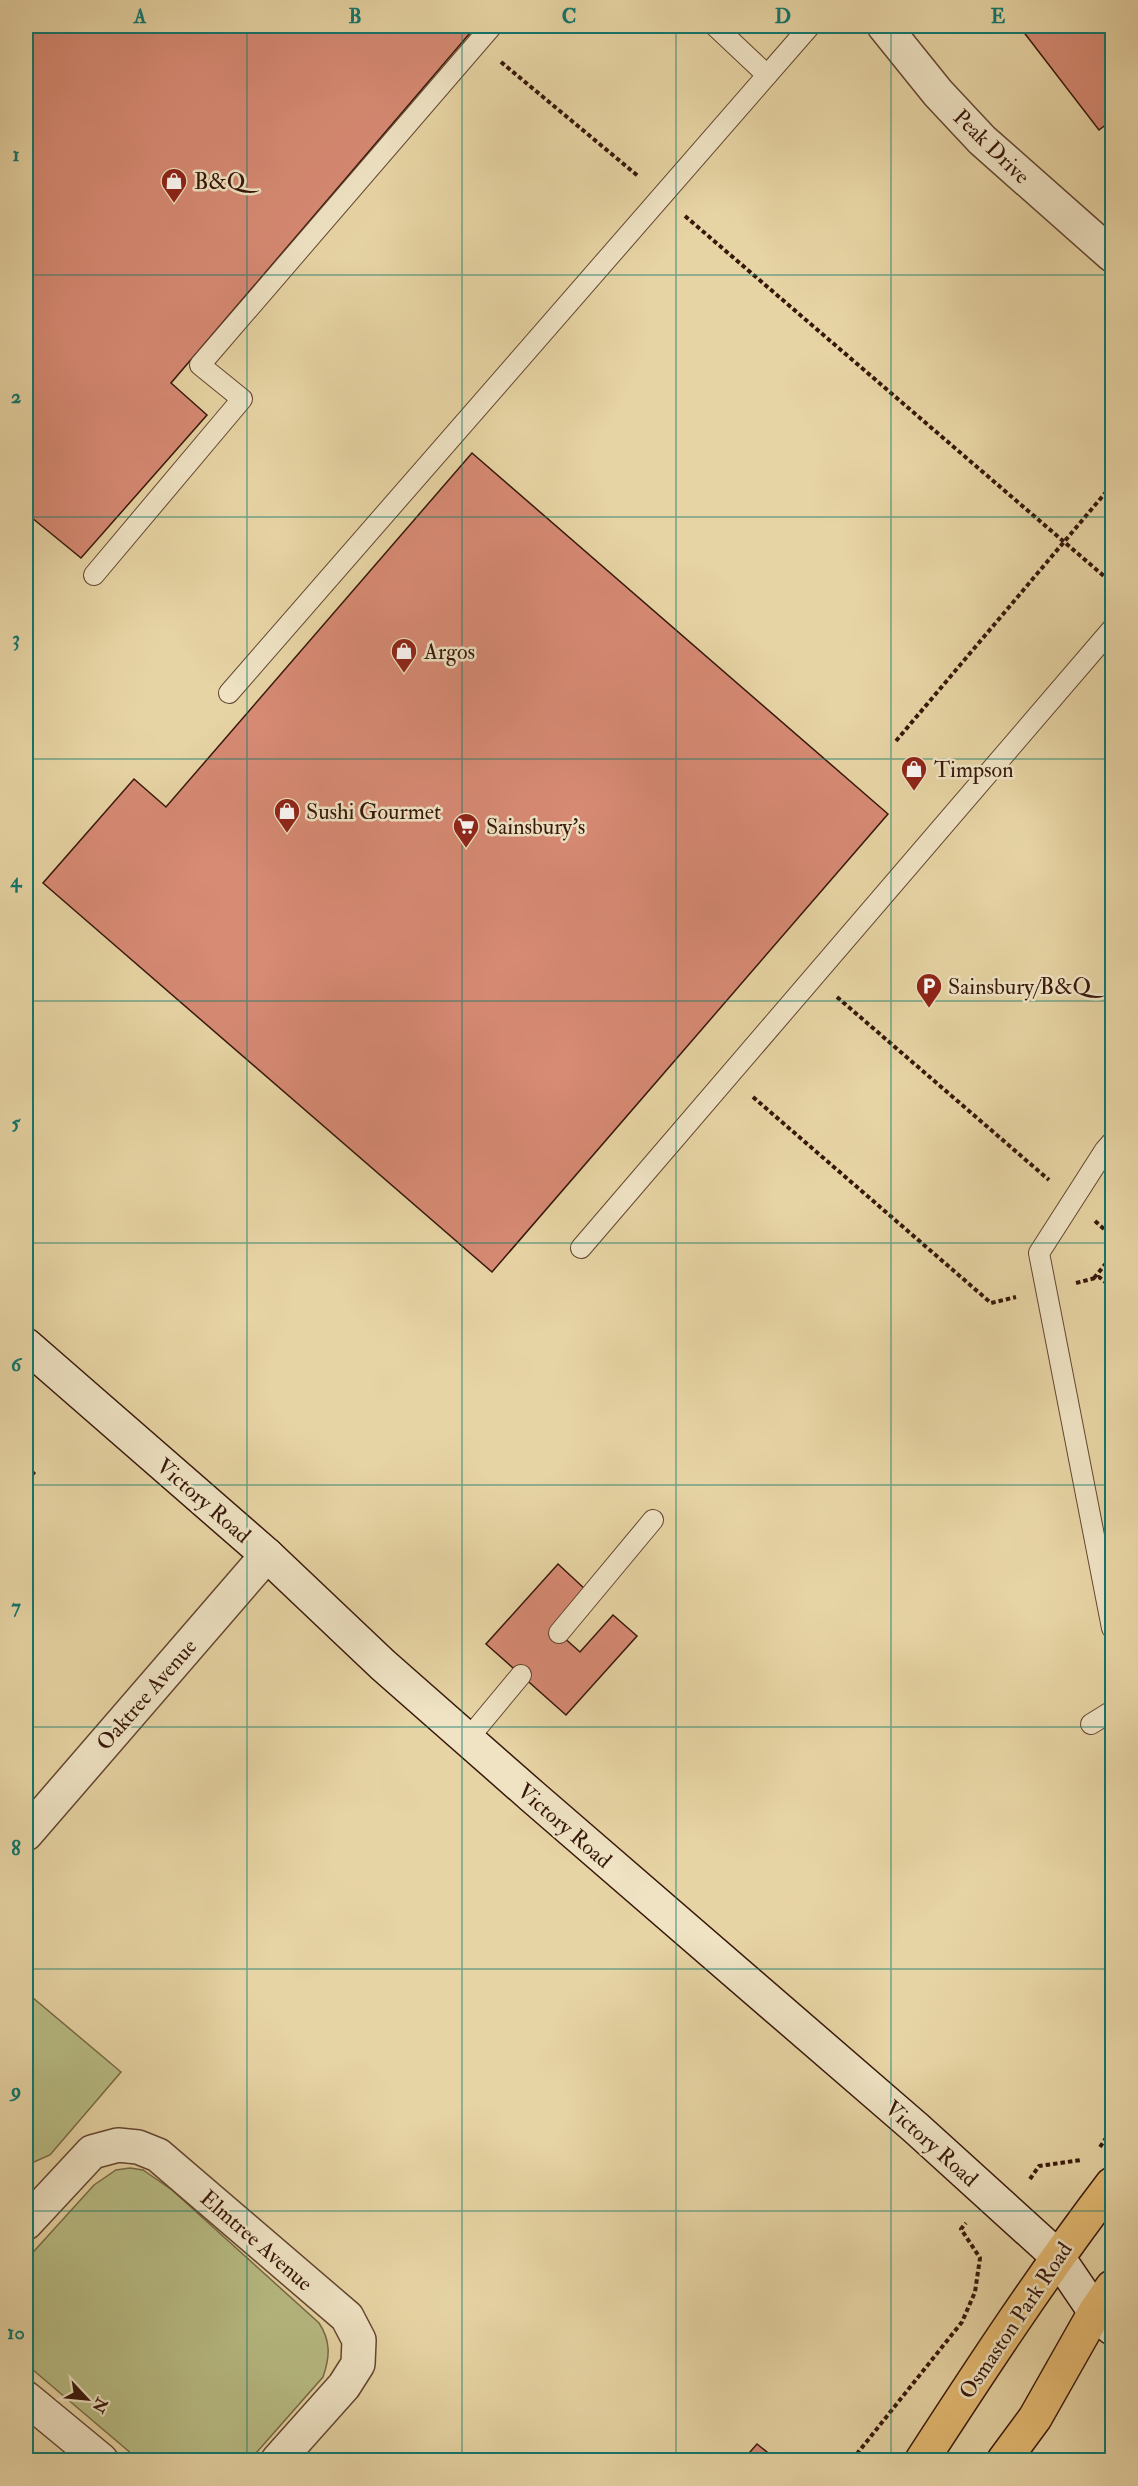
<svg xmlns="http://www.w3.org/2000/svg" width="1138" height="2486" font-family="'IM FELL Double Pica',serif">
<rect width="100%" height="100%" fill="#e7d4a4"/>
<filter id="stains"><feTurbulence type="fractalNoise" baseFrequency=".00333" numOctaves="4"/><feColorMatrix values="0 0 0 0 .2 0 0 0 0 .09 0 0 0 0 .02 0 0 0 .5 -.17"/></filter>
<radialGradient id="worn" r=".72"><stop offset=".6" stop-color="#630" stop-opacity="0"/><stop offset="1" stop-color="#630" stop-opacity=".3"/></radialGradient>
<!-- green -->
<g fill="#b8bc84" stroke="#786a47" stroke-width="1.5">
<polygon points="26,1992 121,2072 50,2155 27,2165"/>
<path d="M130 2168 143 2170 172 2190 319 2323C331 2341 330 2357 323 2377L250 2460H139L26 2364V2260L94 2185 116 2170Z"/>
</g>
<!-- building -->
<g fill="#d78a74" stroke="#37170a" stroke-width="1.5">
<polygon points="26,26 476,26 171,383 207,415 81,558 26,513"/>
<polygon points="1019,26 1112,26 1112,120 1099,130"/>
<polygon points="472,453 888,814 492,1272 43,883 134,779 166,807"/>
<polygon points="26,1464 35,1473 26,1484"/>
<polygon points="558,1564 586,1590 552,1627 580,1652 613,1615 637,1636 566,1715 486,1644"/>
<polygon points="757,2444 777,2460 743,2460"/>
</g>
<g fill="none" stroke-linecap="round" stroke-linejoin="round">
<!-- lane casing -->
<g stroke="#634630" stroke-width="22">
<g id="lane">
<polyline points="715,26 767,75"/>
<polyline points="94,575 242,399 200,365 492,26"/>
<polyline points="229,693 810,26"/>
<polyline points="1112,1142 1105,1150 1039,1253 1112,1628"/>
<polyline points="581,1248 1112,629"/>
<polyline points="559,1633 653,1520"/>
<polyline points="1091,1724 1112,1711"/>
<polyline points="467,1740 521,1675"/>
</g>
</g>
<!-- street casing -->
<g stroke="#634630" stroke-width="36">
<g id="street">
<polyline points="884,26 938,93 982,140 1112,255"/>
<polyline points="26,1834 267,1555"/>
<polyline points="26,2223 92,2152 118,2145 138,2147 158,2155 347,2317 359,2340 358,2364 344,2386 278,2460"/>
<polyline points="26,2398 101,2460"/>
</g>
</g>
<!-- secondary casing -->
<g stroke="#37170a" stroke-width="36">
<polyline id="secondary" points="26,1345 267,1555 383,1665 532,1796 916,2128 1057,2256 1095,2312 1112,2328"/>
</g>
<!-- highway casing -->
<g stroke="#37170a" stroke-width="36">
<g id="highway">
<path d="M922 2460C983 2366 1044 2273 1112 2184"/>
<polyline points="1004,2460 1035,2418 1095,2312 1112,2287"/>
</g>
</g>
<!-- path -->
<g stroke="#37170a" stroke-width="4" stroke-dasharray="4.5 3" stroke-linecap="butt">
<polyline points="501,62 638,176"/>
<polyline points="685,216 1112,583"/>
<polyline points="896,741 1112,485"/>
<polyline points="837,997 1049,1180"/>
<polyline points="753,1097 991,1303 1016,1297"/>
<polyline points="1095,1221 1112,1236"/>
<polyline points="1094,1278 1112,1256"/>
<polyline points="1076,1283 1099,1277 1112,1287"/>
<polyline points="1100,2147 1112,2129"/>
<polyline points="1030,2179 1039,2166 1081,2160"/>
<polyline points="852,2460 962,2322 975,2292 980,2258 961,2229 966,2223"/>
</g>
<!-- lane -->
<use href="#lane" stroke="#efe3c4" stroke-width="20"/>
<!-- street -->
<use href="#street" stroke="#efe3c4" stroke-width="33"/>
<!-- secondary -->
<use href="#secondary" stroke="#efe3c4" stroke-width="33"/>
<!-- highway -->
<use href="#highway" stroke="#e4ba72" stroke-width="33"/>
</g>
<!-- grid -->
<path fill="none" stroke="#0f766e" stroke-width="1.5" stroke-opacity="0.55" d="M247 26V2460M462 26V2460M676 26V2460M891 26V2460M26 275H1112M26 517H1112M26 759H1112M26 1001H1112M26 1243H1112M26 1485H1112M26 1727H1112M26 1969H1112M26 2211H1112"/>
<!-- icons -->
<defs>
<g id="shop-pin" transform="scale(1.35)"><path d="M0 17L-7.5 6A9.5 9.5 0 1 1 7.5 6Z" fill="#8f2418" stroke="#efe3c4"/><path d="M-5-2.5h2.3a2.7 3.5 0 0 1 5.4 0H5L5.5 6h-11ZM-1.5-2.5h3a1.5 2.3 0 0 0-3 0Z" fill="#fff"/></g>
<g id="supermarket-pin" transform="scale(1.35)"><path d="M0 17L-7.5 6A9.5 9.5 0 1 1 7.5 6Z" fill="#8f2418" stroke="#efe3c4"/><path d="M-6-5.5h2.5l.6 2H6L4.5 2H-2.5L-4.4-4H-6ZM-1.5 3.2a1.3 1.3 0 1 0 .1 0ZM3 3.2a1.3 1.3 0 1 0 .1 0Z" fill="#fff"/></g>
<g id="parking-pin" transform="scale(1.35)"><path d="M0 17L-7.5 6A9.5 9.5 0 1 1 7.5 6Z" fill="#8f2418" stroke="#efe3c4"/><path d="M-3.5-5.5H1a3.5 3.5 0 0 1 0 7H-1V5.5H-3.5ZM-1-3.4V-.6H.8a1.4 1.4 0 0 0 0-2.8Z" fill="#fff"/></g>
</defs>
<g fill-rule="evenodd">
<use href="#shop-pin" x="174" y="181"/>
<use href="#shop-pin" x="404" y="651"/>
<use href="#shop-pin" x="914" y="769"/>
<use href="#shop-pin" x="287" y="811"/>
<use href="#supermarket-pin" x="466" y="826"/>
<use href="#parking-pin" x="929" y="986"/>
</g>
<g text-anchor="middle" stroke-width="5" stroke-linejoin="round" paint-order="stroke">
<!-- street labels -->
<g font-size="22" fill="#37170a" stroke="#efe3c4">
<text transform="translate(992 146) rotate(44)" y="8">Peak Drive</text>
<text transform="translate(204 1500) rotate(41)" y="8">Victory Road</text>
<text transform="translate(146 1694) rotate(-49)" y="8">Oaktree Avenue</text>
<text transform="translate(565 1825) rotate(41)" y="8">Victory Road</text>
<text transform="translate(932 2143) rotate(42)" y="8">Victory Road</text>
<text transform="translate(257 2240) rotate(41)" y="8">Elmtree Avenue</text>
<text transform="translate(1015 2320) rotate(-56)" y="8">Osmaston Park Road</text>
</g>
<!-- poi labels -->
<g font-size="22" fill="#37170a" stroke="#efe3c4" text-anchor="start">
<text x="194" y="189">B&amp;Q</text>
<text x="424" y="659">Argos</text>
<text x="934" y="777">Timpson</text>
<text x="306" y="819">Sushi Gourmet</text>
<text x="486" y="834">Sainsbury's</text>
<text x="948" y="994">Sainsbury/B&amp;Q</text>
</g>
</g>
<!-- margin -->
<rect width="1138" height="2486" fill="none" stroke="#e7d4a4" stroke-width="66"/>
<!-- north arrow -->
<g transform="translate(87 2399) rotate(116)" stroke="#efe3c4" stroke-width="4.5" paint-order="stroke">
<path d="M0-4.5L10 22L0 15L-10 22Z" fill="#37170a"/>
<text y="-9" font-size="16" font-weight="bold" text-anchor="middle" fill="#37170a">N</text>
</g>
<rect x="33" y="33" width="1072" height="2420" fill="none" stroke="#0f766e" stroke-width="2"/>
<g font-size="20" text-anchor="middle" font-weight="bold" fill="#0f766e">
<text x="140" y="23">A</text>
<text x="355" y="23">B</text>
<text x="569" y="23">C</text>
<text x="783" y="23">D</text>
<text x="998" y="23">E</text>
<text x="16" y="161">1</text>
<text x="16" y="403">2</text>
<text x="16" y="645">3</text>
<text x="16" y="887">4</text>
<text x="16" y="1129">5</text>
<text x="16" y="1371">6</text>
<text x="16" y="1613">7</text>
<text x="16" y="1855">8</text>
<text x="16" y="2097">9</text>
<text x="16" y="2339">10</text>
</g>
<rect width="100%" height="100%" filter="url(#stains)"/>
<rect width="100%" height="100%" fill="url(#worn)"/>
</svg>
